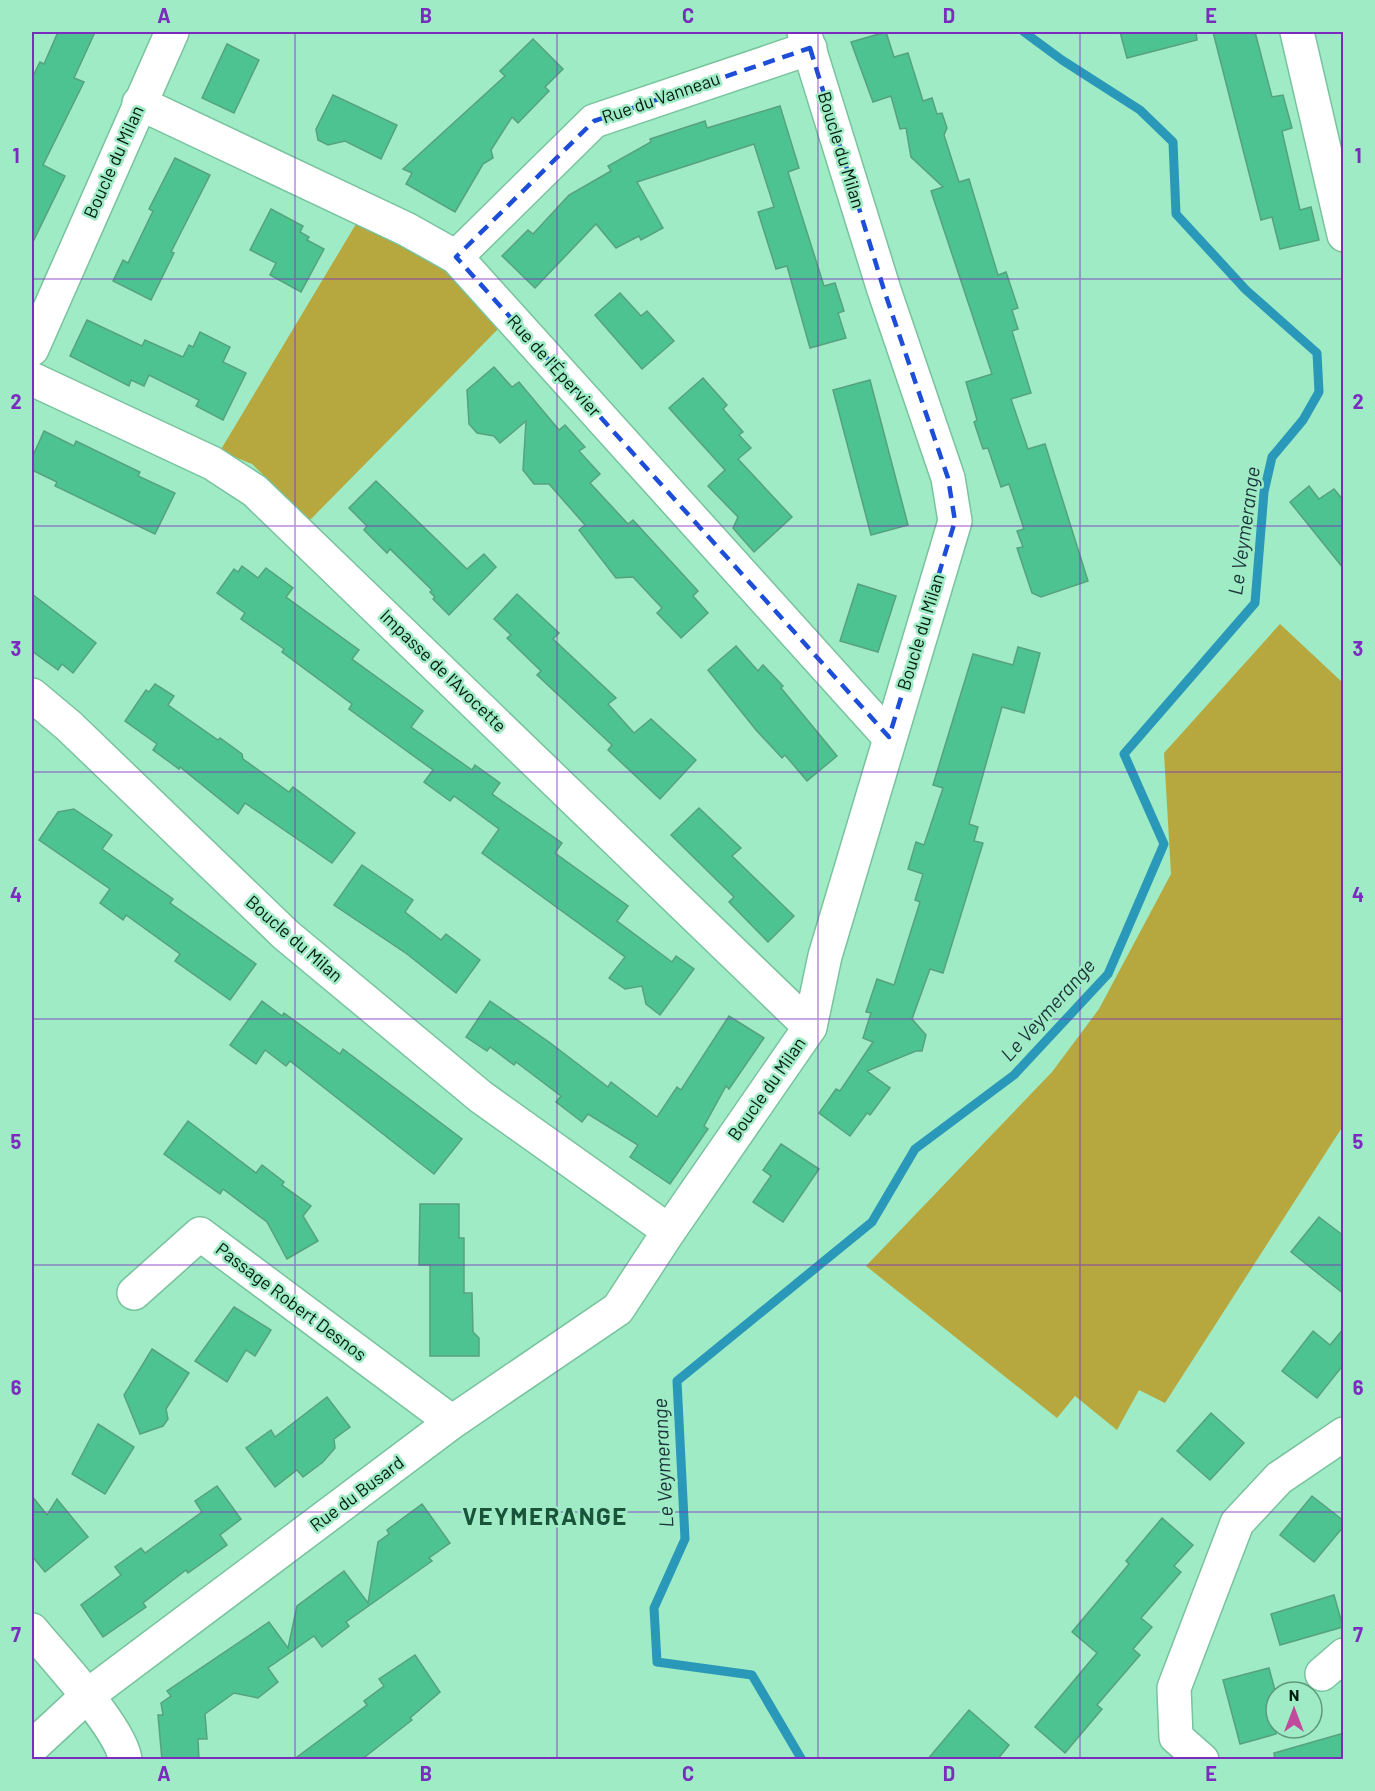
<svg xmlns="http://www.w3.org/2000/svg" width="1375" height="1791" font-family="Barlow,sans-serif">
<rect width="100%" height="100%" fill="#9febc5"/>
<!-- green -->
<g fill="#b6a83e">
<polygon points="356,224 449,269 500,327 310,520 252,464 220,451"/>
<polygon points="1280,624 1343,683 1343,1126 1165,1403 1139,1390 1117,1430 1075,1396 1057,1418 866,1266 1052,1072 1099,1009 1171,874 1164,753"/>
</g>
<g fill="none" stroke-linecap="round" stroke-linejoin="round">
<!-- stream -->
<polyline stroke="#2a98b8" stroke-width="9" points="802,1760 752,1675 657,1662 654,1608 685,1539 677,1381 872,1222 915,1149 1014,1075 1108,974 1164,844 1124,754 1255,603 1264,492 1272,457 1303,420 1319,392 1317,353 1246,290 1176,214 1173,142 1140,110 1062,60 1024,32"/>
</g>
<!-- building -->
<g fill="#4cc390" stroke="#57a27e" stroke-width="1.5">
<polygon points="58,32 95,32 74,78 84,82 43,165 65,176 32,244 32,78 40,62 44,64"/>
<polygon points="886,32 894,57 908,53 923,101 932,98 937,114 942,113 947,128 944,135 959,182 969,179 998,275 1006,272 1018,308 1012,310 1018,329 1012,331 1031,393 1011,399 1028,449 1045,444 1088,581 1041,597 1032,593 1017,548 1023,547 1017,531 1024,529 1009,484 1001,487 988,448 983,449 974,422 977,420 966,382 992,374 931,191 943,187 911,157 906,128 900,129 891,96 873,102 851,42"/>
<polygon points="1120,32 1196,32 1197,40 1127,58"/>
<polygon points="1213,32 1255,32 1272,97 1283,95 1292,128 1282,131 1300,210 1311,207 1319,240 1280,249 1272,217 1261,220"/>
<polygon points="533,39 563,69 545,87 549,91 518,123 512,117 491,150 493,158 483,164 455,212 406,184 412,173 403,169 505,76 500,71"/>
<polygon points="227,44 259,60 234,113 202,98"/>
<polygon points="333,95 397,125 381,159 345,141 328,145 318,140 316,129"/>
<polygon points="780,106 799,168 788,172 824,286 835,283 844,311 838,313 846,338 810,348 787,266 776,269 758,212 774,207 754,144 637,182 663,228 641,240 639,236 616,248 596,224 535,288 502,256 528,230 533,234 569,195 611,171 608,166 651,142 650,139 705,121 707,128"/>
<polygon points="175,158 210,175 171,252 174,253 151,300 113,281 123,260 128,263 153,211 149,209"/>
<polygon points="271,209 303,226 300,232 309,237 307,240 324,249 301,292 270,275 276,263 250,250"/>
<polygon points="620,293 641,316 647,311 674,341 642,369 595,315"/>
<polygon points="87,320 142,346 145,340 183,357 189,345 193,347 200,332 230,347 223,362 246,373 223,420 196,406 199,400 149,375 144,386 131,380 129,386 70,356"/>
<polygon points="494,367 512,387 519,382 559,430 565,425 585,447 579,451 600,474 590,483 628,524 633,520 698,591 693,596 708,613 681,638 657,613 662,608 633,577 616,578 579,530 585,525 549,484 534,484 523,470 526,421 500,443 494,436 477,433 469,424 467,390"/>
<polygon points="703,378 727,405 723,409 743,432 739,435 751,448 738,459 792,517 754,552 733,528 738,517 708,486 725,470 669,408"/>
<polygon points="870,380 908,525 871,535 833,390"/>
<polygon points="44,431 74,446 76,441 140,472 138,476 175,493 155,534 55,486 57,482 32,470 32,458"/>
<polygon points="376,481 467,569 484,554 496,567 449,615 433,599 435,597 430,592 432,590 390,549 387,553 364,530 367,526 349,508"/>
<polygon points="1309,486 1319,499 1334,489 1344,501 1344,569 1290,502"/>
<polygon points="242,566 258,578 266,568 293,588 286,597 359,650 352,659 423,711 411,727 472,770 475,765 500,783 492,794 562,843 555,853 628,906 617,921 672,962 676,956 694,969 660,1015 646,1004 642,986 625,989 609,978 625,957 482,853 499,829 454,796 450,801 424,782 433,770 349,709 352,704 282,652 284,649 241,619 245,613 217,593 234,569 238,572"/>
<polygon points="858,584 896,596 878,652 840,641"/>
<polygon points="32,594 96,643 73,673 62,664 58,670 32,651"/>
<polygon points="517,594 559,633 553,639 616,698 608,704 634,733 651,719 696,760 660,799 608,750 612,745 537,675 541,671 507,638 511,635 494,619"/>
<polygon points="736,646 758,671 763,665 783,686 781,688 837,756 807,781 785,755 782,758 756,730 708,670"/>
<polygon points="1018,647 1040,653 1024,713 1002,707 969,824 978,827 974,841 983,843 943,973 930,969 912,1019 926,1035 922,1051 916,1051 867,1071 890,1088 870,1115 867,1113 850,1136 819,1113 836,1089 840,1091 873,1042 863,1038 871,1013 866,1012 877,979 894,985 920,902 915,900 923,874 908,869 916,842 924,845 943,788 933,785 973,654 1013,665"/>
<polygon points="155,684 174,696 168,705 218,740 220,738 242,754 243,759 289,792 293,787 355,833 332,863 245,803 238,814 180,767 179,769 153,750 157,744 125,721 146,690 149,692"/>
<polygon points="699,808 741,848 732,856 794,916 768,942 729,902 734,897 671,835"/>
<polygon points="74,809 112,835 102,849 173,899 170,903 256,964 230,1000 175,961 180,954 126,915 123,920 100,903 110,889 39,840 58,812"/>
<polygon points="362,865 413,900 405,912 441,940 446,934 480,960 456,993 407,954 334,905"/>
<polygon points="262,1001 282,1016 284,1013 340,1054 343,1049 462,1139 434,1174 290,1061 286,1066 265,1050 256,1064 230,1045"/>
<polygon points="490,1001 549,1042 608,1087 611,1082 657,1117 677,1087 681,1090 729,1016 764,1038 729,1089 726,1086 704,1126 708,1129 670,1184 630,1157 638,1145 588,1114 582,1122 556,1102 561,1096 516,1062 514,1065 490,1047 487,1051 466,1037"/>
<polygon points="188,1121 256,1173 262,1165 284,1182 282,1185 311,1206 303,1216 318,1241 287,1259 267,1222 223,1189 220,1194 164,1154"/>
<polygon points="781,1144 819,1169 783,1222 753,1202 771,1176 763,1170"/>
<polygon points="420,1204 459,1204 459,1238 464,1238 464,1293 472,1293 473,1332 479,1338 479,1356 430,1356 430,1265 419,1265"/>
<polygon points="1319,1217 1344,1236 1344,1294 1291,1252"/>
<polygon points="234,1307 271,1330 255,1356 246,1350 227,1382 195,1361"/>
<polygon points="1344,1328 1344,1364 1317,1398 1282,1371 1313,1331 1330,1345"/>
<polygon points="152,1349 189,1373 166,1409 168,1419 163,1426 140,1434 124,1395"/>
<polygon points="327,1397 350,1427 334,1439 335,1448 323,1462 303,1477 297,1470 275,1487 246,1448 271,1430 275,1437"/>
<polygon points="1211,1413 1244,1443 1210,1480 1177,1451"/>
<polygon points="98,1424 134,1447 105,1494 72,1474"/>
<polygon points="217,1486 241,1519 220,1535 227,1545 188,1573 186,1570 143,1603 146,1607 103,1637 81,1605 121,1575 115,1567 141,1548 145,1553 202,1512 195,1501"/>
<polygon points="32,1496 47,1515 57,1499 88,1537 45,1572 32,1556"/>
<polygon points="1312,1496 1344,1521 1344,1526 1314,1562 1280,1535"/>
<polygon points="422,1504 450,1543 429,1558 432,1561 346,1622 349,1626 322,1647 314,1636 268,1668 278,1682 258,1698 234,1693 205,1714 207,1739 198,1739 199,1760 162,1760 158,1715 163,1715 161,1703 171,1696 167,1691 269,1622 288,1648 297,1606 344,1571 368,1603 378,1542 389,1534 387,1530"/>
<polygon points="1162,1518 1193,1545 1174,1566 1181,1572 1141,1618 1152,1627 1133,1649 1140,1655 1097,1705 1102,1709 1065,1753 1035,1727 1097,1653 1072,1632 1129,1564 1126,1561"/>
<polygon points="1334,1595 1343,1627 1280,1645 1271,1614"/>
<polygon points="415,1655 440,1692 410,1718 412,1720 361,1760 293,1760 367,1705 364,1701 384,1686 379,1679"/>
<polygon points="1269,1668 1276,1694 1276,1734 1240,1744 1223,1680"/>
<polygon points="969,1710 1009,1745 997,1760 927,1760"/>
<polygon points="1344,1733 1344,1760 1275,1760 1274,1753"/>
</g>
<g fill="none" stroke-linecap="round" stroke-linejoin="round">
<!-- minor casing -->
<g stroke="#78c39e" stroke-width="36">
<g id="minor">
<polyline points="1297,32 1344,235"/>
<polyline points="139,103 406,229 456,257 889,737"/>
<polyline points="456,257 594,121 810,48"/>
<polyline points="32,349 172,32"/>
<polyline points="32,379 212,463 255,491 810,1027"/>
<polyline points="32,695 69,726 286,935 481,1097 669,1231 810,1027 825,956 955,521 948,478 884,290 804,32"/>
<polyline points="134,1293 200,1234 452,1422"/>
<path d="M32 1630C53 1656 123 1730 125 1760"/>
<polyline points="1322,1674 1344,1655"/>
<polyline points="32,1747 87,1696 452,1422 618,1309 669,1231"/>
<polyline points="1202,1760 1176,1737 1174,1688 1237,1523 1279,1478 1344,1434"/>
</g>
</g>
<!-- minor -->
<use href="#minor" stroke="#fff" stroke-width="33"/>
</g>
<!-- marked area -->
<path fill="none" stroke="#1d4ed8" stroke-width="4.5" stroke-dasharray="12 8" stroke-linejoin="round" d="M810 48 884 290 948 478 955 521 889 737 456 257 594 121Z"/>
<!-- grid -->
<path fill="none" stroke="#7b2cbf" stroke-width="1.5" stroke-opacity="0.55" d="M295 32V1760M557 32V1760M818 32V1760M1080 32V1760M32 279H1344M32 526H1344M32 772H1344M32 1019H1344M32 1265H1344M32 1512H1344"/>
<g text-anchor="middle" stroke-width="5" stroke-linejoin="round" paint-order="stroke">
<!-- street labels -->
<g font-size="18" fill="#001b0e" stroke="#9febc5">
<text transform="translate(661 98) rotate(-19)" y="6">Rue du Vanneau</text>
<text transform="translate(841 150) rotate(73)" y="6">Boucle du Milan</text>
<text transform="translate(114 162) rotate(-66)" y="6">Boucle du Milan</text>
<text transform="translate(554 366) rotate(48)" y="6">Rue de l'Épervier</text>
<text transform="translate(921 632) rotate(-73)" y="6">Boucle du Milan</text>
<text transform="translate(443 671) rotate(44)" y="6">Impasse de l'Avocette</text>
<text transform="translate(294 939) rotate(41)" y="6">Boucle du Milan</text>
<text transform="translate(767 1089) rotate(-55)" y="6">Boucle du Milan</text>
<text transform="translate(291 1302) rotate(37)" y="6">Passage Robert Desnos</text>
<text transform="translate(357 1494) rotate(-37)" y="6">Rue du Busard</text>
</g>
<!-- water labels -->
<g font-size="20" font-style="italic" fill="#1b323a" stroke="#9febc5">
<text transform="translate(1244 531) rotate(-82)" y="7">Le Veymerange</text>
<text transform="translate(1048 1010) rotate(-48)" y="7">Le Veymerange</text>
<text transform="translate(663 1463) rotate(-93)" y="7">Le Veymerange</text>
</g>
<!-- district labels -->
<g font-size="24" font-weight="bold" letter-spacing="1.5" fill="#18533a" stroke="#9febc5">
<text x="545" y="1525">VEYMERANGE</text>
</g>
</g>
<!-- border -->
<rect width="1375" height="1791" fill="none" stroke="#9febc5" stroke-width="66"/>
<!-- north arrow -->
<g transform="translate(1294 1710)"><circle r="28" fill="#9febc5" stroke="#5f987c" stroke-width="1.5"/>
<path d="M0-4.5L10 22L0 15L-10 22Z" fill="#c24a9d"/>
<text y="-9" font-size="16" font-weight="bold" text-anchor="middle" fill="#001b0e">N</text>
</g>
<rect x="33" y="33" width="1309" height="1725" fill="none" stroke="#7b2cbf" stroke-width="2"/>
<g font-size="20" text-anchor="middle" font-weight="bold" fill="#7b2cbf">
<text x="164" y="23">A</text>
<text x="426" y="23">B</text>
<text x="688" y="23">C</text>
<text x="949" y="23">D</text>
<text x="1211" y="23">E</text>
<text x="16" y="163">1</text>
<text x="1358" y="163">1</text>
<text x="16" y="409">2</text>
<text x="1358" y="409">2</text>
<text x="16" y="656">3</text>
<text x="1358" y="656">3</text>
<text x="16" y="902">4</text>
<text x="1358" y="902">4</text>
<text x="16" y="1149">5</text>
<text x="1358" y="1149">5</text>
<text x="16" y="1395">6</text>
<text x="1358" y="1395">6</text>
<text x="16" y="1642">7</text>
<text x="1358" y="1642">7</text>
<text x="164" y="1781">A</text>
<text x="426" y="1781">B</text>
<text x="688" y="1781">C</text>
<text x="949" y="1781">D</text>
<text x="1211" y="1781">E</text>
</g>
</svg>
